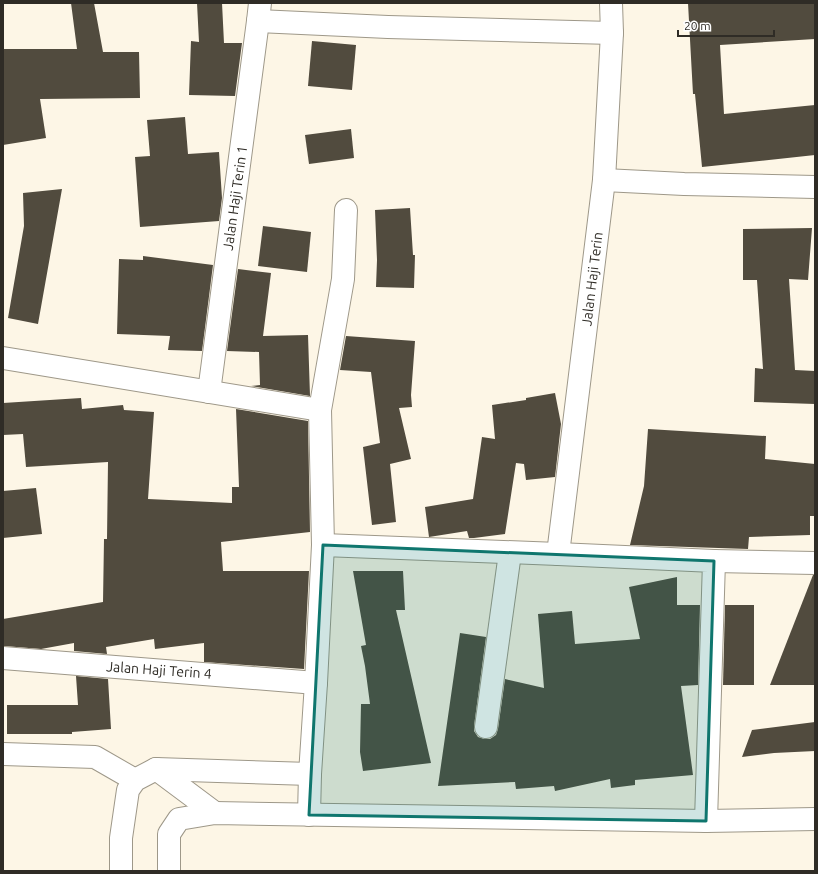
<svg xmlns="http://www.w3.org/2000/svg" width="818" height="874" font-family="Ubuntu,sans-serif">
<rect width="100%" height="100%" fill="#fdf6e6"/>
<!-- building -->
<g fill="#514b3e">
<polygon points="71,3 94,3 103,52 139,52 140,98 40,99 46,138 3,145 3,49 77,49"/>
<polygon points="197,3 222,3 224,43 242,43 235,96 189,95 191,41 199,42"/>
<polygon points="688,3 815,3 815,39 720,45 724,114 815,105 815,155 702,167 695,94 693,94"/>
<polygon points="312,41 356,45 352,90 308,86"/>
<polygon points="185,117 188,154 219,152 222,198 219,221 140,227 135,157 150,156 147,120"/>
<polygon points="351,129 354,158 309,164 305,135"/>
<polygon points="62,189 38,324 8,318 24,226 23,193"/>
<polygon points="410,208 413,255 415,255 414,288 376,287 377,260 375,210"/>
<polygon points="263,226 311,232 307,272 258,266"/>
<polygon points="812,228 808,280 789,279 795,370 815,371 815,404 754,402 755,368 763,369 757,280 743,280 743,229"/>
<polygon points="143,256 213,265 202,351 168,350 170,336 117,334 119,259 143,260"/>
<polygon points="238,269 271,273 263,336 308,335 310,396 251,386 260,385 259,352 227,351"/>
<polygon points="346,336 415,341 411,395 412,407 399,408 411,459 390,464 396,522 372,525 363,447 380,443 371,372 340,370"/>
<polygon points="555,393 561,424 555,477 526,480 524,464 516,463 505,534 474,538 469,538 467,531 429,537 425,507 473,499 482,437 495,439 492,405 526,400 526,398"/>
<polygon points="81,398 82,409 123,405 124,410 154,412 148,499 232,503 232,487 239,487 236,409 308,421 310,532 221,542 223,571 309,571 304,669 204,662 204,643 155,649 154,639 106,647 107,654 74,651 74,643 41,649 4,646 3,619 103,602 104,539 107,539 108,462 26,467 23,434 3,435 3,403"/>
<polygon points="648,429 766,436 765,459 815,464 815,516 810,516 810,535 749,537 748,549 630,545 644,486"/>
<polygon points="36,488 42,534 3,538 3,491"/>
<polygon points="353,571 403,571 405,610 396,610 431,763 363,771 360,752 361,704 370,704 365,666 361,646 366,645"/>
<polygon points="813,575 815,575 815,685 770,685"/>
<polygon points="677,577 677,605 700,605 698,685 681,686 693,775 635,780 635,785 611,788 610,779 555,791 554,786 516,789 515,782 438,786 460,633 486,637 474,726 474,731 478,737 484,739 490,739 496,735 498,729 505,679 544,688 538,614 572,611 575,644 640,639 629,587"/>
<polygon points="725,605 754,605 754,685 723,685"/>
<polygon points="76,676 108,679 111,729 72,732 72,734 7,734 7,705 78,705"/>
<polygon points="815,722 815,751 774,753 742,757 752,730"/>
</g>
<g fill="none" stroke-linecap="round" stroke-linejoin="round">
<!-- street casing -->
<g stroke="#9e9889" stroke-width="24">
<g id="street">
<polyline points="258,21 388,27 612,33"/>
<polyline points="604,180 684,184 815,187"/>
<polyline points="3,358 320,410"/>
<polyline points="209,392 258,21 260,3"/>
<polyline points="323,545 320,410 343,279 346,210"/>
<polyline points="714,561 815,563"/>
<polyline points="3,658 316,683"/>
<polyline points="486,727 510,553"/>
<polyline points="3,754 95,757 135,780"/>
<polyline points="156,769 215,813"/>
<polyline points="121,871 121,838 128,790 135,780 156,769 310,774"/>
</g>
</g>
<!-- secondary casing -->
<g stroke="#9e9889" stroke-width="24">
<g id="secondary">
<polyline points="558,554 604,180 612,33 611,3"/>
<polyline points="309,815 310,774 316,683 323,545 558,554 714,561 706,821"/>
<polyline points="169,871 169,834 179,819 215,813 706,821 815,819"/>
</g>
</g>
<!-- street -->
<use href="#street" stroke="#fff" stroke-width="22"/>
<!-- secondary -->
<use href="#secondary" stroke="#fff" stroke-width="22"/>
</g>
<!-- marked area -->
<path fill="#0f766e" fill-opacity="0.2" stroke="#0f766e" stroke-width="3" stroke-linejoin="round" d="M323 545 714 561 706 821 309 815Z"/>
<g text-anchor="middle" stroke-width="4" stroke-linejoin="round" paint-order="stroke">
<!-- street labels -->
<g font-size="14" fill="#2f2c26" stroke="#fff">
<text transform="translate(235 198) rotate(-82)" y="5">Jalan Haji Terin 1</text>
<text transform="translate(592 279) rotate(-83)" y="5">Jalan Haji Terin</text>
<text transform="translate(159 670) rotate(4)" y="5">Jalan Haji Terin 4</text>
</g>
</g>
<!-- border -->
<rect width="818" height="874" fill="none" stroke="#2f2c26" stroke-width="8"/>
<!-- scale -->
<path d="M678 30v6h96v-6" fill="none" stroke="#2f2c26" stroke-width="2"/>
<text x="684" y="30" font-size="12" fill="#2f2c26" stroke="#ffffff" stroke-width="3" paint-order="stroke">20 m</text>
</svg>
